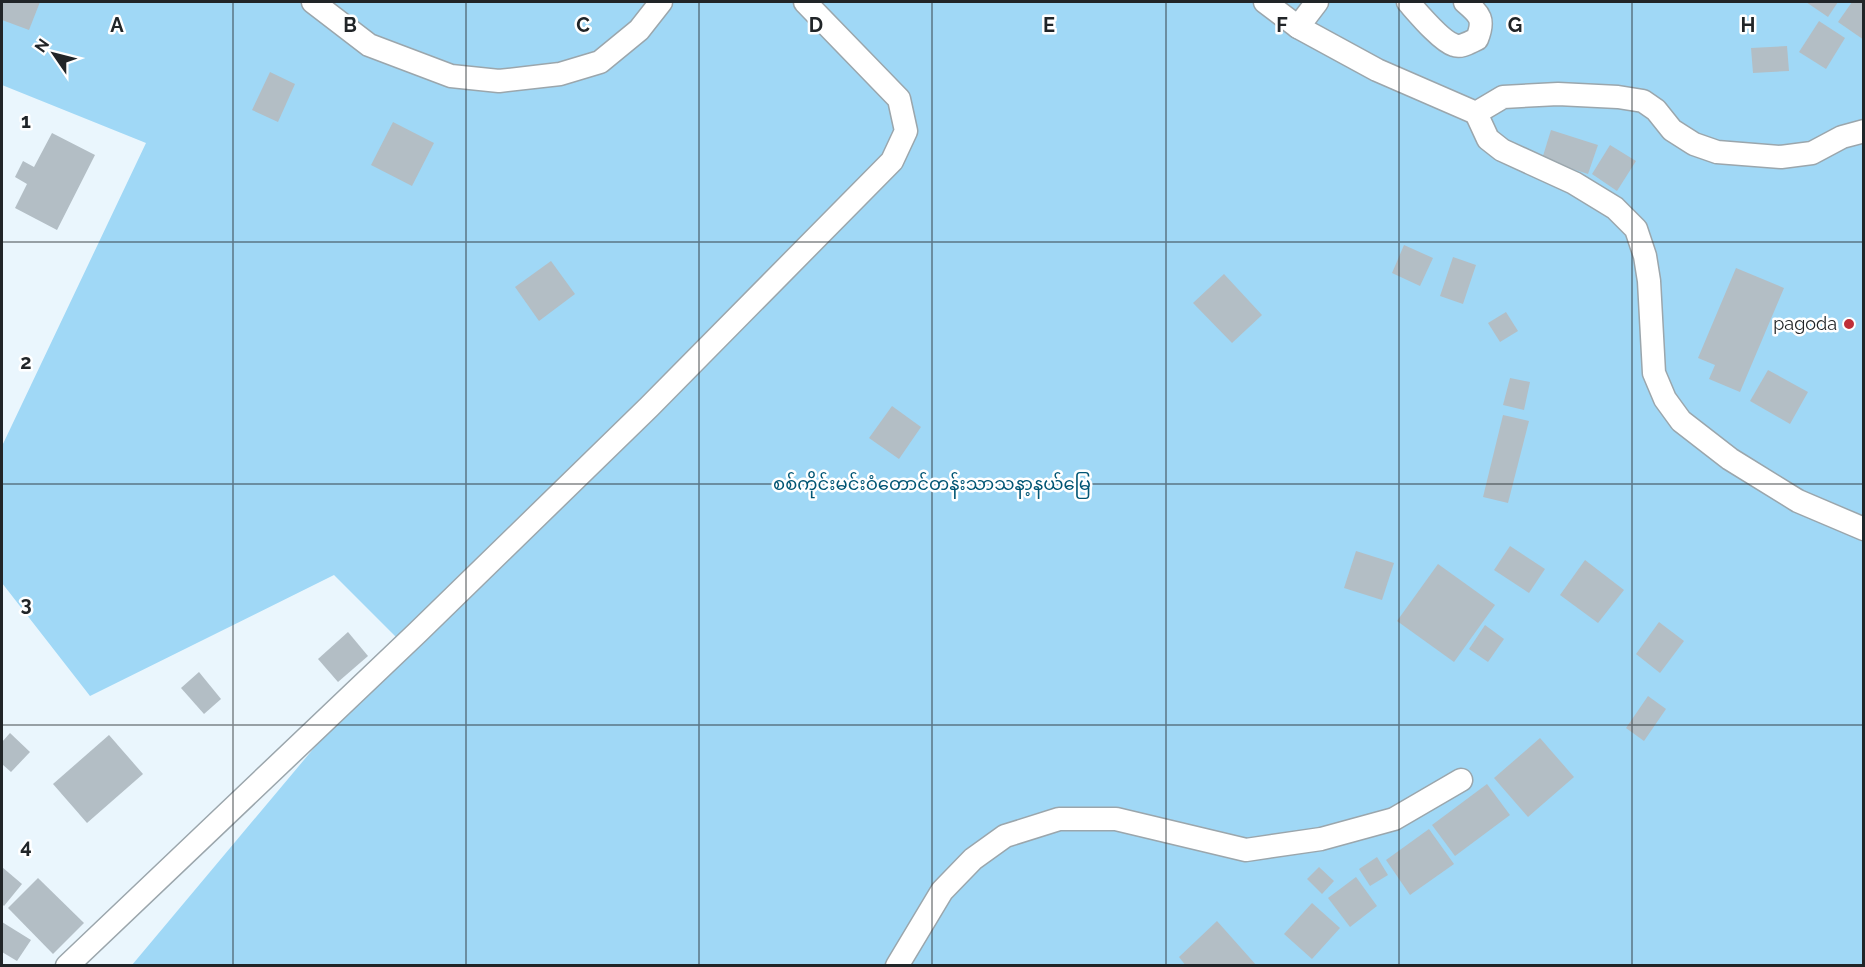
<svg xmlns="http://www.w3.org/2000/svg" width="1865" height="967" font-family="Raleway,'Noto Sans Myanmar',sans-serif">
<rect width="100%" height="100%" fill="#eaf6fd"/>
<!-- green -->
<polygon fill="#a0d8f6" points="2,2 1863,2 1863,965 132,965 402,643 334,575 90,696 2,583 2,446 146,143 2,85"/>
<!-- building -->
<g fill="#b3bec5">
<polygon points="2,2 40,2 29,30 2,20"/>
<polygon points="1806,2 1838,2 1828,17"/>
<polygon points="1852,2 1864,2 1864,40 1838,22"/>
<polygon points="1819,21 1845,38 1826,69 1799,52"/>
<polygon points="1787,46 1789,71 1753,73 1751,48"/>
<polygon points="270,72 295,84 278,122 252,110"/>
<polygon points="393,122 434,143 412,186 371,165"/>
<polygon points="1551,130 1598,145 1588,174 1542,159"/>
<polygon points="52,133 95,155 57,230 15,208 27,184 15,177 23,161 34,167"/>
<polygon points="1610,145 1636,161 1617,191 1592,174"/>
<polygon points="1404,245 1433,258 1420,286 1392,273"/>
<polygon points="1453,257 1476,265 1463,304 1440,296"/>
<polygon points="551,261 575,294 539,321 515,287"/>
<polygon points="1736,268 1784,288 1740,392 1709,379 1715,365 1698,358"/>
<polygon points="1224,274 1262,315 1232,343 1193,303"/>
<polygon points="1506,312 1518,331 1500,342 1488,323"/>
<polygon points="1768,370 1808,392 1790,424 1750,401"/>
<polygon points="1510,378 1530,382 1524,410 1503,405"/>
<polygon points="892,406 921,427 899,459 869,438"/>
<polygon points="1503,415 1529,421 1508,503 1483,497"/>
<polygon points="1510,546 1545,569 1529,593 1494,570"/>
<polygon points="1356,551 1394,563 1382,600 1344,588"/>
<polygon points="1585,560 1624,590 1598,623 1560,595"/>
<polygon points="1438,564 1495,605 1454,662 1397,621"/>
<polygon points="1659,622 1684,641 1660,673 1636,654"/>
<polygon points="1485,625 1504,639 1488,662 1469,649"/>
<polygon points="348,632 368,656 338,682 318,659"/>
<polygon points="199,672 221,699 204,714 181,688"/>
<polygon points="1648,696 1666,709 1644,741 1626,728"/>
<polygon points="10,733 30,752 11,772 2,764 2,742"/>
<polygon points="109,735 143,774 87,823 53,784"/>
<polygon points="1540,738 1574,777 1528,817 1494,778"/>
<polygon points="1487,784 1510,815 1455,856 1432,825"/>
<polygon points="1429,829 1454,864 1410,895 1386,860"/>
<polygon points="1377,857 1388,875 1370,886 1359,869"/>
<polygon points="2,867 22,884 4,906 2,904"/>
<polygon points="1319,867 1334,881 1322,894 1307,879"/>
<polygon points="1356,877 1377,906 1350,927 1328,898"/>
<polygon points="38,878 84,923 53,954 8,908"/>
<polygon points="1312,903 1340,928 1312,959 1284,934"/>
<polygon points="1217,921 1257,966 1186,966 1179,957"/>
<polygon points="2,922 31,940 17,961 2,952"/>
</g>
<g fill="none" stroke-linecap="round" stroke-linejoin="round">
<!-- minor casing -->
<g stroke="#9ba6ac" stroke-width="25">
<g id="minor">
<polyline points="313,2 369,45 451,76 499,81 560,74 600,62 639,30 661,2"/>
<polyline points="1265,2 1298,27 1377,70 1476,113 1503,97 1558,94 1618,97 1643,101 1656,110 1672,130 1694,144 1717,152 1781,157 1812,153 1842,137 1864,131"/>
<path d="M1408 2C1417 12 1441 41 1454 45 1461 48 1470 42 1477 39 1485 19 1480 15 1465 2"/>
<polyline points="1298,27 1317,2"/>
<polyline points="1476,113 1488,139 1502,150 1574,183 1615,208 1636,229 1645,256 1649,281 1654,373 1665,399 1681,421 1730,459 1798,501 1864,529"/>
<polyline points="67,966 418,632 649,407 892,161 906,131 899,99 805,2"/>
<polyline points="897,966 942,891 973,859 1005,836 1059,819 1116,819 1246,850 1321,839 1394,819 1461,780"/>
</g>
</g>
<!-- minor -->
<use href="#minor" stroke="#fff" stroke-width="22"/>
</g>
<!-- grid -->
<path fill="none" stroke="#212528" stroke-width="1.5" stroke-opacity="0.55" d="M233 2V966M466 2V966M699 2V966M932 2V966M1166 2V966M1399 2V966M1632 2V966M2 242H1864M2 484H1864M2 725H1864"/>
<!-- markers -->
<circle fill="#bf2f39" stroke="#fff" stroke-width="2" cx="1849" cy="324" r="6"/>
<g text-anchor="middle" stroke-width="5" stroke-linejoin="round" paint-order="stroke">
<!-- poi labels -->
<g font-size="18" fill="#212528" stroke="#fff" text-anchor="end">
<text x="1837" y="330">pagoda</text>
</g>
<!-- park labels -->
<g font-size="18" fill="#015574" stroke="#fff">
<text x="932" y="490">စစ်ကိုင်းမင်းဝံတောင်တန်းသာသနာ့နယ်မြေ</text>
</g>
</g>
<g font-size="20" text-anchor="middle" font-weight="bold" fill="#212528" stroke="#fff" stroke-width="5" stroke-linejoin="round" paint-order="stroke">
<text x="117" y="32">A</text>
<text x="350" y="32">B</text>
<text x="583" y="32">C</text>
<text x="816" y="32">D</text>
<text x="1049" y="32">E</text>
<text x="1282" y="32">F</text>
<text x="1515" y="32">G</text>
<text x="1748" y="32">H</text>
<text x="26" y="128">1</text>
<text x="26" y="369">2</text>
<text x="26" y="611">3</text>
<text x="26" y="853">4</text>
</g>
<!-- border -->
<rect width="1865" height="967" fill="none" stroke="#212528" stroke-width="6"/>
<!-- north arrow -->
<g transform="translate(54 54) rotate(305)" stroke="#ffffff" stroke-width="4.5" paint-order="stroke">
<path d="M0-4.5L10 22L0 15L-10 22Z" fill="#212528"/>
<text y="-9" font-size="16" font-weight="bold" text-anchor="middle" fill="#212528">N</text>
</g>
</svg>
